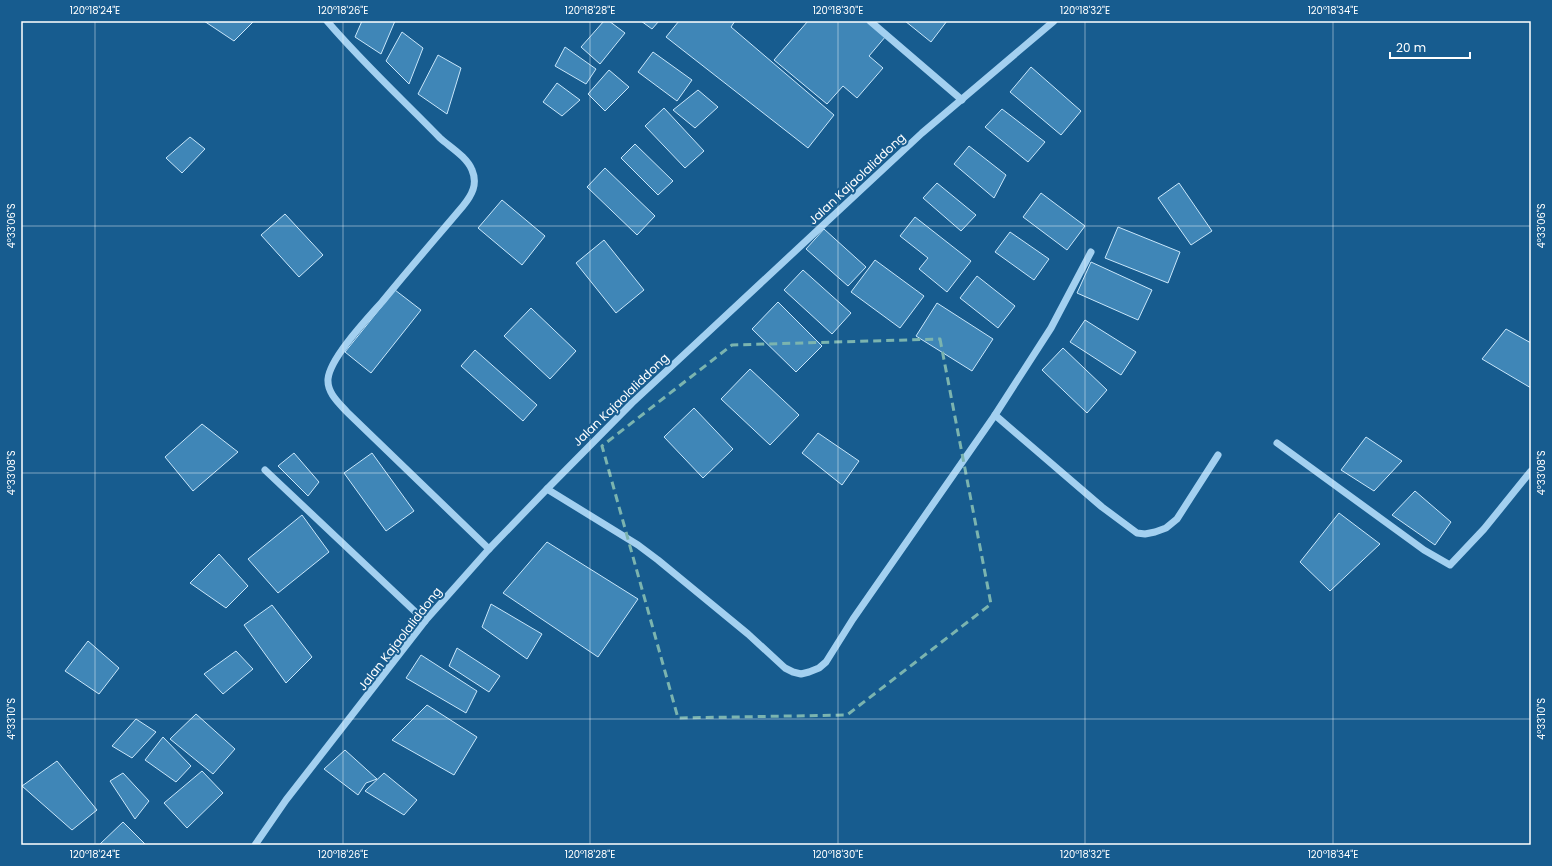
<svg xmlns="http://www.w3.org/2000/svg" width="1552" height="866" font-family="Poppins,sans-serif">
<rect width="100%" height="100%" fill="#175c8f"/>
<!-- building -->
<g fill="#3f86b7" stroke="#c9e7fb">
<polygon points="204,21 254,21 234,41"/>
<polygon points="362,21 395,21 381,54 355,37"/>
<polygon points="604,21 609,21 625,33 600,64 581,47"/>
<polygon points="641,21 659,21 652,29"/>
<polygon points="679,21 735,21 731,27 834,115 808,148 666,37"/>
<polygon points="808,21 869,21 886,36 869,56 883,68 857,98 843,86 827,104 774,60"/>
<polygon points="905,21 947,21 931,42"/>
<polygon points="402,32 423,48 409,84 386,61"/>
<polygon points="565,47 596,69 586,84 555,66"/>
<polygon points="653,52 692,80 677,101 638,72"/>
<polygon points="438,55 461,68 447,114 418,94"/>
<polygon points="1031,67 1081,111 1061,135 1010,92"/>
<polygon points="609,70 629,87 605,111 588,94"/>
<polygon points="557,83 580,100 562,116 543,102"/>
<polygon points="698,90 718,107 695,128 673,110"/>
<polygon points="664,108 704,151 685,168 645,126"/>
<polygon points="1002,109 1045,142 1028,162 985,127"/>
<polygon points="190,137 205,149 182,173 166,158"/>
<polygon points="635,144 673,181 658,195 621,158"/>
<polygon points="969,146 1006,175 994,198 954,164"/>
<polygon points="605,168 655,216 637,235 587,187"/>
<polygon points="937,183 976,215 961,231 923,198"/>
<polygon points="1179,183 1212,231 1191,245 1158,198"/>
<polygon points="1041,193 1085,226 1067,250 1023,217"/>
<polygon points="502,200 545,236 522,265 478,228"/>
<polygon points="285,214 323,255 299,277 261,235"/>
<polygon points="915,217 971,261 947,292 919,269 928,258 900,236"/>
<polygon points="1118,227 1180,252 1168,283 1105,258"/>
<polygon points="824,229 866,267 848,286 806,249"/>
<polygon points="1010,232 1049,259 1034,280 995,252"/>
<polygon points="604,240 644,290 616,313 576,263"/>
<polygon points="875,260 924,296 900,328 851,292"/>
<polygon points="1091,262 1152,290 1138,320 1077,293"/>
<polygon points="803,270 851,313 832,334 784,290"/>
<polygon points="977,276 1015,306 998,328 960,298"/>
<polygon points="395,290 421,310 371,373 345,352"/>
<polygon points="778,302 822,346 796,372 752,329"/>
<polygon points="937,303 993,339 972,371 916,336"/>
<polygon points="531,308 576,351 550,379 504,336"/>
<polygon points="1085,320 1136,352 1121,375 1070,342"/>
<polygon points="1506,329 1531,343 1531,388 1482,359"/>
<polygon points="1063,348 1107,390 1087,413 1042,370"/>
<polygon points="475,350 537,405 523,421 461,366"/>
<polygon points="750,369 799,415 770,445 721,399"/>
<polygon points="694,408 733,449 703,478 664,437"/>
<polygon points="202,424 238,452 193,491 165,457"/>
<polygon points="818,433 859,461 842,485 802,453"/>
<polygon points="1366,437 1402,461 1374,491 1341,470"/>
<polygon points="294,453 319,482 308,496 278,466"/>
<polygon points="372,453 414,511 386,531 344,473"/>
<polygon points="1415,491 1451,522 1435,545 1392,515"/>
<polygon points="1339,513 1380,544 1330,591 1300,562"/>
<polygon points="302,515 329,552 278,593 248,559"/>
<polygon points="547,542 638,599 598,657 503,593"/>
<polygon points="219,554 248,586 226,608 190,583"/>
<polygon points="491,604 542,634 527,659 482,627"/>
<polygon points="272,605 312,657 286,683 244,625"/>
<polygon points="88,641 119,668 99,694 65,671"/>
<polygon points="457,648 500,676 489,692 449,666"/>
<polygon points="236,651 253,669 223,694 204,674"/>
<polygon points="421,655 477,691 466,713 406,678"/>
<polygon points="427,705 477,737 454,775 392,740"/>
<polygon points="196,714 235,749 213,774 170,739"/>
<polygon points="136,719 156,732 132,758 112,746"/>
<polygon points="163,737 191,766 176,782 145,760"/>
<polygon points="345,750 377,779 366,783 358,795 324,769"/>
<polygon points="57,761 97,810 72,830 22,786"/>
<polygon points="202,771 223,793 187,828 164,803"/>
<polygon points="123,773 149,801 135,819 110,781"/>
<polygon points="384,773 417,800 404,815 365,791"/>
<polygon points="123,822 146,845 101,845 100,844"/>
</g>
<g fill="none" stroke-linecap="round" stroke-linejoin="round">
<!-- minor -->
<g stroke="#a3d0f0" stroke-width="7">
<path d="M327 21C362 62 402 99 440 138 450 147 467 157 472 170 478 184 472 195 463 206 436 238 409 269 382 302 367 319 330 358 328 379 327 393 339 403 347 412L489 549"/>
<polyline points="870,21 962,100"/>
<polyline points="995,415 1051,328 1091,252"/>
<polyline points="1277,443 1424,550 1450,565 1484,529 1531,471"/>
<polyline points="265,470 425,621"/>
<polyline points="547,489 638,545 658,560 748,634 785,668 793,672 801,674 809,672 819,668 826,662 853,619 995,415 1102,507 1137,533 1145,534 1155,532 1166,528 1177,519 1218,455"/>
<polyline points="255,845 286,800 425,621 489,549 547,489 632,403 922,133 1054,21"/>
</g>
</g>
<!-- marked area -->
<path fill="none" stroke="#7bb4af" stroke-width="3" stroke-dasharray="8 5" stroke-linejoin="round" d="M940 339 991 604 847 715 678 718 602 446 732 345Z"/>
<!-- ticks -->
<path fill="none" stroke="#fff" stroke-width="1" stroke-opacity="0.45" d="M95 21V845M343 21V845M590 21V845M838 21V845M1085 21V845M1333 21V845M21 226H1531M21 473H1531M21 719H1531"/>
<g text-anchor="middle" stroke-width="4" stroke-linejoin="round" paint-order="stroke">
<!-- street labels -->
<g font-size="12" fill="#fff" stroke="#175c8f">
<text transform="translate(857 179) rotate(-43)" y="4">Jalan Kajaolaliddong</text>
<text transform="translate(621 400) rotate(-44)" y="4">Jalan Kajaolaliddong</text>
<text transform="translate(400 639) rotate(-52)" y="4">Jalan Kajaolaliddong</text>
</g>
</g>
<!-- border -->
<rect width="1552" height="866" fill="none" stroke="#175c8f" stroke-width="44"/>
<!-- scale -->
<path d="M1390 52v6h80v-6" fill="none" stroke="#ffffff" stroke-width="2"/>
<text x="1396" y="52" font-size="12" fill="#ffffff" stroke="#175c8f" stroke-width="3" paint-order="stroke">20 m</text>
<rect x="22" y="22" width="1508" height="822" fill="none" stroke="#fff" stroke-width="1.5"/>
<g font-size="10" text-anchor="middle" fill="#fff">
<text x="95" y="14">120°18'24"E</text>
<text x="343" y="14">120°18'26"E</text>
<text x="590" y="14">120°18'28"E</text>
<text x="838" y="14">120°18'30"E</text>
<text x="1085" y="14">120°18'32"E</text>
<text x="1333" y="14">120°18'34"E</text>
<text transform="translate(11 226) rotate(-90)" y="4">4°33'06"S</text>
<text transform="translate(1541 226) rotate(-90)" y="4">4°33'06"S</text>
<text transform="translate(11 473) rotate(-90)" y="4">4°33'08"S</text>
<text transform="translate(1541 473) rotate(-90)" y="4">4°33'08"S</text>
<text transform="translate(11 719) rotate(-90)" y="4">4°33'10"S</text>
<text transform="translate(1541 719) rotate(-90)" y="4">4°33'10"S</text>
<text x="95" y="858">120°18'24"E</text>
<text x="343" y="858">120°18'26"E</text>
<text x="590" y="858">120°18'28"E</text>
<text x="838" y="858">120°18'30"E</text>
<text x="1085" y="858">120°18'32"E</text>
<text x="1333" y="858">120°18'34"E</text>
</g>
</svg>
